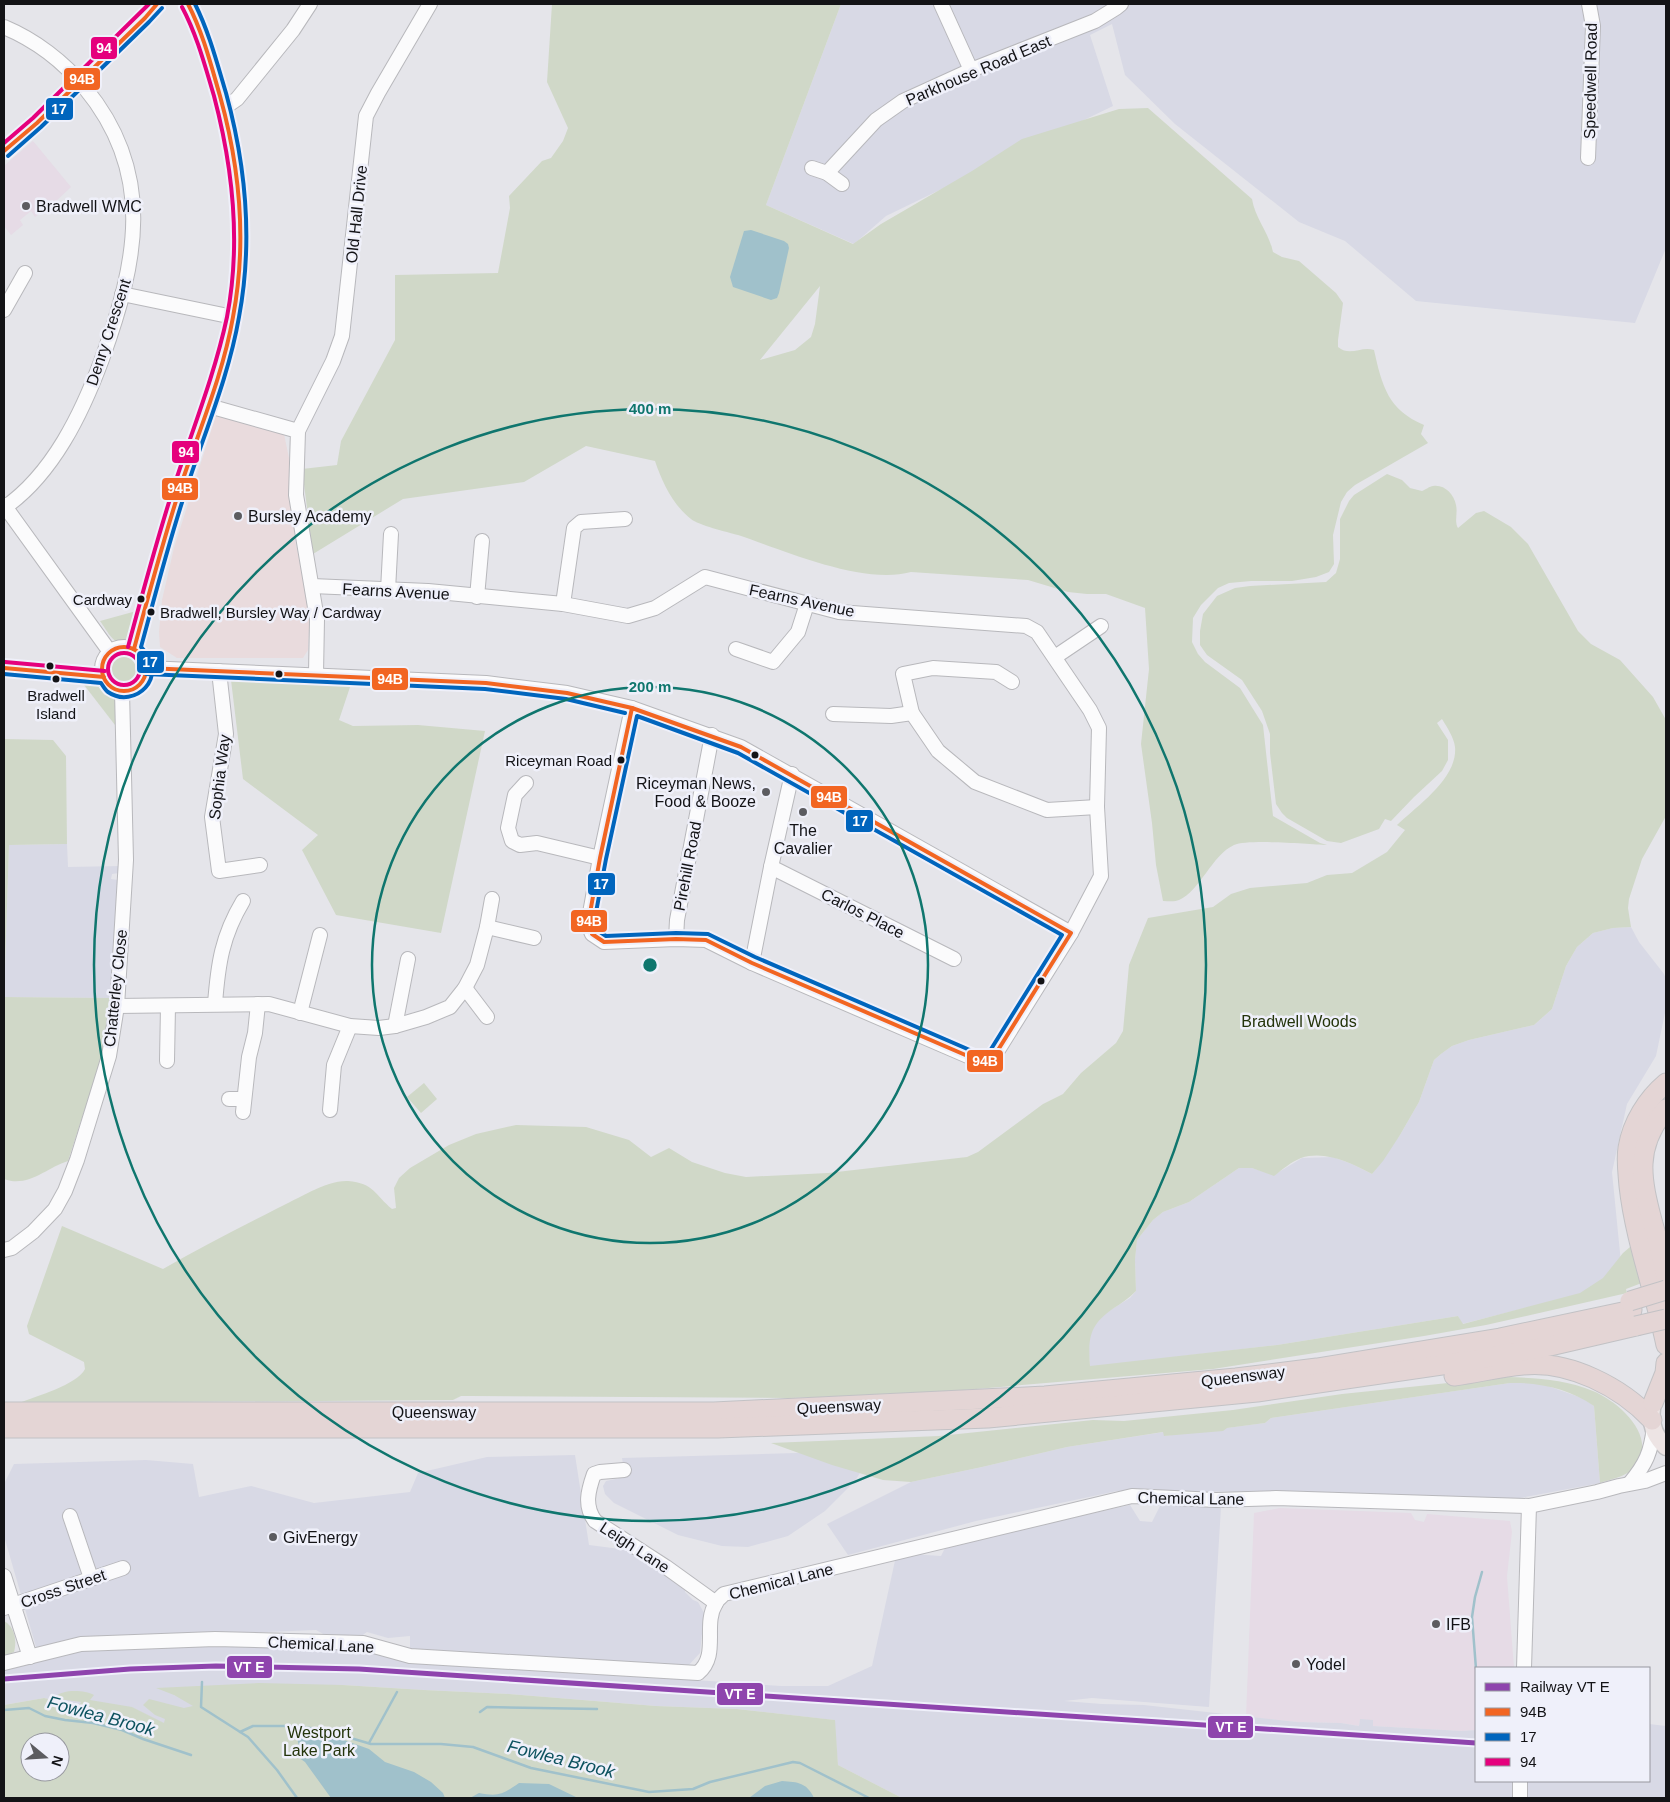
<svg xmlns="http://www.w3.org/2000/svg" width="1670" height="1802" font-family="Helvetica,sans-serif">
<rect width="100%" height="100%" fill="#e5e5ea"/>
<!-- commercial -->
<g fill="#e6dbe6">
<polygon points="33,141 71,187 54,203 35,217 31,211 20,220 23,225 11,235 4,226 4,166"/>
<polygon points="1280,1508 1411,1513 1415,1520 1424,1522 1427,1514 1510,1521 1512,1532 1507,1576 1514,1668 1476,1668 1476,1730 1462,1731 1373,1726 1360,1720 1359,1726 1341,1723 1297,1722 1246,1717 1254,1513"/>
</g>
<!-- built -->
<g fill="#d8d9e5">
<polygon points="841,4 1666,4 1666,248 1635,323 1416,301 1345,241 1299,222 1175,124 1125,75 1112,24 1090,35 1113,106 886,216 854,244 766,205"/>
<polygon points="67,844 68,867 120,866 119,873 112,874 111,879 118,880 114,996 110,998 4,997 9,845"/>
<polygon points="1631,927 1639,942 1664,974 1666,979 1666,1008 1656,1056 1627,1104 1612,1172 1623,1283 1462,1324 1458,1316 1277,1345 1090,1367 1088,1344 1091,1331 1101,1316 1130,1298 1136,1291 1135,1260 1137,1240 1153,1220 1163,1212 1189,1202 1239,1168 1252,1168 1274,1175 1302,1158 1333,1157 1352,1164 1372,1174 1400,1135 1419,1102 1434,1060 1441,1054 1452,1046 1469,1040 1534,1025 1552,1009 1566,966 1577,947 1593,933 1613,928"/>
<polygon points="1528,1382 1548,1386 1585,1399 1594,1406 1600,1483 1520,1498 1358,1497 1302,1492 1117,1491 976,1521 848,1555 827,1524 911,1482 982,1467 1067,1447 1164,1432 1164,1436 1265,1423 1271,1418 1510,1383"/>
<polygon points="863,1451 863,1468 855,1481 825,1511 788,1536 748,1547 722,1546 678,1535 614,1503 605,1494 603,1486 606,1481 625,1477 622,1458"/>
<polygon points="575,1455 589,1545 628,1550 685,1586 685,1592 693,1600 698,1602 704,1613 700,1653 687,1667 410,1649 410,1636 388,1638 367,1632 360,1637 325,1635 316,1630 71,1640 36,1647 4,1536 4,1484 14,1464 146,1460 193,1464 199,1497 251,1486 314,1503 410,1492 418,1473 487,1457"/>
<polygon points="1161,1504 1221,1507 1209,1707 1092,1698 1064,1701 1102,1704 1144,1705 1297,1722 1341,1723 1359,1726 1360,1719 1373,1720 1373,1726 1462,1731 1476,1730 1476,1781 1512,1781 1512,1798 902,1798 838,1765 834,1720 737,1709 656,1706 509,1694 424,1690 343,1685 174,1695 188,1701 204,1713 239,1798 156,1733 117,1716 44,1698 4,1705 4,1668 77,1649 219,1643 349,1645 592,1673 781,1686 828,1686 872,1666 896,1556 910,1554 941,1556 946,1546 1130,1505 1140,1521 1152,1522"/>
<polygon points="1649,1724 1666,1726 1666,1798 1526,1798 1524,1781 1649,1781"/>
</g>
<!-- education -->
<polygon fill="#e9dbdd" points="216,415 284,434 289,458 295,540 310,609 308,650 303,658 177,658 160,647 159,632 162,600 174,548"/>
<!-- green -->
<g fill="#d0d8c8" fill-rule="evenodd">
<path d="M552 4H841L766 205 853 244 881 224 972 171 1022 139 1119 109 1148 108 1252 199C1255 218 1269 233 1273 252L1282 257 1299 261 1336 293 1343 303 1338 340V347C1350 357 1361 346 1374 350 1382 386 1388 410 1424 425L1421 434 1428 443 1355 485 1347 492 1341 502 1333 535 1334 564 1329 572 1316 577 1292 581H1251L1229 583 1218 588 1201 605 1193 618 1192 642 1198 654 1205 662 1240 688 1263 725 1273 816 1320 843 1327 845C1308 844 1248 839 1234 845 1212 855 1200 891 1179 900 1175 902 1168 901 1163 901L1156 865 1152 823 1141 744 1149 669 1145 608 1106 594H1087L1068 592 1028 580 911 572C862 585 786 551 738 535 727 532 698 525 691 519 673 505 662 482 655 461L586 446 524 482 403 499 313 554 302 469 337 465 341 441 395 340V275L498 273 510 208 509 196 542 161 551 158 563 141 568 128 547 82ZM820 286 815 324 811 337 795 350 760 360Z"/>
<path d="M1387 474 1402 480 1410 488 1422 491C1425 490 1430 486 1433 486 1444 484 1454 494 1456 505 1458 513 1454 521 1458 528L1476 513 1484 511 1511 527 1528 544 1578 631 1591 644 1620 660 1653 697 1666 720V816L1642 859 1629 899 1628 908 1631 927 1613 928 1593 933 1577 947 1566 966 1552 1009 1534 1025 1469 1040 1452 1046 1441 1054 1434 1060 1419 1102 1400 1135 1383 1161 1372 1174C1351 1163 1325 1150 1301 1158 1291 1162 1283 1169 1274 1176L1252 1168H1239L1189 1202 1163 1212 1153 1220 1137 1240 1135 1260 1136 1291C1129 1298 1122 1303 1114 1308 1089 1325 1088 1338 1090 1366L1277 1345 1458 1316 1463 1324 1580 1293 1603 1278 1623 1253 1637 1241 1647 1281 1626 1289 1627 1293 1486 1325 1424 1336 1213 1369 916 1394 788 1398 471 1396H461L453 1400 19 1403C36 1396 77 1385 85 1369L84 1362 29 1334 27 1326 62 1226 163 1269C201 1247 239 1228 278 1208 298 1199 326 1180 348 1181 374 1183 375 1195 392 1209L396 1208 394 1188 399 1178 410 1168 449 1145 476 1134 516 1125 586 1127 629 1140 651 1157 669 1148 692 1162 725 1173 746 1177 828 1173 967 1157 978 1152 1043 1104 1063 1094 1081 1073 1116 1043 1123 1031 1129 965 1148 918 1213 907 1231 894 1250 888 1307 883 1327 875 1352 873 1387 852 1405 830 1397 825C1417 806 1458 778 1455 747 1454 738 1447 727 1442 719L1437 723 1448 740V760L1442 771 1414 797 1391 821 1385 819 1379 829 1341 843 1327 841 1287 818 1282 813 1276 804 1270 753V734L1262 711 1242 680 1207 655 1200 645V631L1203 614 1217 596 1235 588 1250 586 1326 582 1336 573 1340 559V519L1349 501 1354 495Z"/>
<path d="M140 610 131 640C115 650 109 633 100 621Z"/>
<circle cx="124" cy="669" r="14"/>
<polygon points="231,680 323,681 351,684 339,720 353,726 418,725 485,731 441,933 336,915 302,850 318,835 243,779"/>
<polygon points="81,681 117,691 118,725 115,725"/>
<path d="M4 739 53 740 66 756 67 844 9 845 4 997 110 998 106 1040 102 1056 68 1161C46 1168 28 1188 4 1179Z"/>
<polygon points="424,1083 437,1099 421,1113 407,1097"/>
<path d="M1506 1377C1536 1378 1564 1379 1593 1391 1622 1403 1664 1443 1629 1472 1622 1477 1609 1480 1600 1483L1594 1406C1570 1389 1539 1382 1510 1383L1271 1418 1265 1423 1227 1428 1223 1431 1164 1436 1163 1432 1067 1447 982 1467 911 1482 883 1480 832 1465 771 1443 939 1436 1093 1420 1124 1421 1233 1410 1342 1394Z"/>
<path d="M4 1621C15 1627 17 1641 14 1652L4 1656Z"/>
<path d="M259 1683 343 1685 424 1690 509 1694 656 1706 737 1709 835 1720 838 1765 902 1798H4V1705L44 1698 79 1706 81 1702 59 1699 55 1697C63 1689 84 1690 94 1695L90 1700 132 1707 164 1723 165 1719 155 1715 143 1705 149 1699 184 1708 193 1706 174 1695 156 1688ZM30 1742H60V1772H30Z"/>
</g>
<!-- water -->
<g fill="#a0c1cb">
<polygon points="751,230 784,241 788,244 789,248 779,293 777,298 771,300 733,287 730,277 744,231"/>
<polygon points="296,1734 341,1739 369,1749 385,1762 414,1772 431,1782 443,1793 445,1798 331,1798 305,1762 295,1755 299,1746"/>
<path d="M782 1781C798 1782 807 1783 814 1798H749L765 1786Z"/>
<path d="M519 1783 549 1784 578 1798H470L479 1793C499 1797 503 1794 519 1783Z"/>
</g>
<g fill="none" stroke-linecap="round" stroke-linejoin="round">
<!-- stream -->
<g stroke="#a0c1cb" stroke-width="2.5">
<polyline points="1476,1669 1472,1617 1475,1597 1482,1572"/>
<polyline points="202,1682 201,1707 248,1737 277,1770 297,1798"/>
<polyline points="4,1710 29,1708 45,1716 65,1720 93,1723 122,1730 143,1739 191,1755"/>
<polyline points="480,1712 487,1707 597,1709"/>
<polyline points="240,1732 253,1726 286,1726 320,1729 371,1744 441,1744 473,1747 531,1768 649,1792 693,1789 710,1782 793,1762 800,1763 869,1798"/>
<polyline points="369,1743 397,1692"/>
</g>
<!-- minor casing -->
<g stroke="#b8b8bc" stroke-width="16">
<g id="minor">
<polyline points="941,4 971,70"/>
<path d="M4 27C35 40 64 62 85 88 156 174 137 262 102 359 82 413 53 474 4 508"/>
<polyline points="224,108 237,99 293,30 310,4"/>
<polyline points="4,151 37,123 145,18 157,4"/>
<polyline points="1588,158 1593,26 1589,4"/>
<polyline points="812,168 827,173 842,184"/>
<polyline points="827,173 876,120 903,101 971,70 1095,21 1116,8 1121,4"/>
<polyline points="122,294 233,317"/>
<polyline points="4,310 25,273"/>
<polyline points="209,406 298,431 296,495 317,619 316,674"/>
<polyline points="298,431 333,361 342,336 366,116 378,93 430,4"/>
<polyline points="4,505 110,652"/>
<polyline points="312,586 428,591 563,604 628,616 655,608 705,577 839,612 1026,626 1037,632 1090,710 1099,728 1097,807 1101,876 1071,933 993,1058 988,1062 977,1060 752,963 706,940 676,939 604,942 592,934 588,924 600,858 632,708"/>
<polyline points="388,590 391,534"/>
<polyline points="477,597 482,541"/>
<polyline points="563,604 574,528 581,522 625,519"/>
<circle cx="124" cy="669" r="22"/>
<path d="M134 649C149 593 164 537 182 482 200 428 222 373 233 317 248 241 239 158 217 85 209 58 202 29 188 4"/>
<polyline points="736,649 773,662 798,632 807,604"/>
<polyline points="1055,657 1101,626"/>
<polyline points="4,668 104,677"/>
<polyline points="146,668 486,683 567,693 632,708 741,747 1071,933"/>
<polyline points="219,671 226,734 212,817 219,871 260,865"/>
<polyline points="1012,682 996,672 933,668 903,674 912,713 938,751 975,782 1047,810 1097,807"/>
<polyline points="833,714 891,716 912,713"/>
<polyline points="526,783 515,795 508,828 512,841 520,845 537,843 600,858"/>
<polyline points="771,867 954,959"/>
<polyline points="487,927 534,938"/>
<polyline points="676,939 677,920 712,735"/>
<polyline points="752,963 771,867 792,774"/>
<polyline points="465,988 487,1017"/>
<path d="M215 1004C218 964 222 936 243 901"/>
<polyline points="117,1006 269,1004 350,1026 379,1028 395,1026 426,1017 450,1007 465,988 477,965 487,927 492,899"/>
<polyline points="300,1013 320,935"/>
<polyline points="395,1026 408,959"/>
<polyline points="167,1061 168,1006"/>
<polyline points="229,1099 244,1099"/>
<polyline points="330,1110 334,1065 350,1026"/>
<polyline points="243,1112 249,1057 255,1033 258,1004"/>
<polyline points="4,1250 12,1248 33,1232 55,1209 65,1191 77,1160 109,1056 117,1006 126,860 122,691"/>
<path d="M624 1470 600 1472 594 1474C588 1491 584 1506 595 1521L666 1567 716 1603"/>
<path d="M1630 1483C1646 1464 1651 1452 1654 1427"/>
<polyline points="70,1516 91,1578"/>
<polyline points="4,1576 30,1657"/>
<polyline points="4,1608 123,1568"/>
<path d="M4 1663 81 1644 215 1639 363 1643 410 1656 698 1673C720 1655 702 1625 716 1603 717 1600 721 1597 724 1594L1132 1496 1216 1500 1276 1498 1529 1506 1597 1492 1619 1486 1645 1481 1666 1473"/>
<polyline points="1524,1668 1529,1506"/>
<polyline points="1520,1798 1520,1781"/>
</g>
</g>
<!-- major casing -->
<g stroke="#c2c2c5" stroke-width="19">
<path id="major" d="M1652 1409C1650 1424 1655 1437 1666 1447"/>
</g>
<!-- highway casing -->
<g stroke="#c2c2c5" stroke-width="21">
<g id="highway">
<path d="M1666 1083C1647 1099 1632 1123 1628 1148 1626 1160 1628 1173 1629 1186 1635 1240 1655 1292 1666 1345"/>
<path d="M1666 1109C1634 1147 1641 1179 1653 1224 1658 1241 1662 1258 1666 1276"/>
<path d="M1454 1376C1477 1373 1500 1367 1523 1365 1569 1360 1621 1387 1652 1420"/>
<polyline points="1653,1403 1665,1373 1666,1363"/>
<polyline points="4,1412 714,1412 1045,1396 1236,1378 1317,1368 1500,1338 1632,1310"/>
<polyline points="4,1428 718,1428 988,1418 1257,1392 1469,1361 1550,1346 1636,1326"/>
</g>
</g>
<!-- minor -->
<use href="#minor" stroke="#fbfbfc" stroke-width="14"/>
<!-- major -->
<use href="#major" stroke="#ede4e4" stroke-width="16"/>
<!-- highway -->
<use href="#highway" stroke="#e4d5d5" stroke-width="19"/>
<!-- highway-bridge casing -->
<g stroke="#c2c2c5" stroke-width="21" stroke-linecap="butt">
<g id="highway-bridge">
<polyline points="1630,1301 1666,1290"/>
<polyline points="1636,1326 1666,1319"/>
</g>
</g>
<!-- highway-bridge -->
<use href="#highway-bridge" stroke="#e4d5d5" stroke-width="19"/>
<!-- bus-1 casing -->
<g stroke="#eff0fa" stroke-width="8">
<g id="bus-1">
<polyline points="4,151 37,123 145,18 157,4"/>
<circle cx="124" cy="669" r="22"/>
<path d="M134 649C149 593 164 537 182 482 200 428 223 374 233 317 247 243 240 168 220 96 211 65 203 33 188 4"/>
<polyline points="4,668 104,677"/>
<polyline points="146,668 486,683 567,693 632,708"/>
<polygon points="632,708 741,747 1071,933 993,1058 988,1062 977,1060 752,963 706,940 676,939 604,942 592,934 588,924 600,858"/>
</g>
</g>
<!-- bus-2 casing -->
<g stroke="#eff0fa" stroke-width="8">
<g id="bus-2">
<polyline points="8,156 41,127 149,22 162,8"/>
<path d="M4 674 101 683C103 686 105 690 108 692 134 710 171 677 141 647 156 592 170 537 188 484 206 429 229 375 239 317 253 242 246 166 226 93 217 63 209 32 195 4"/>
<polyline points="146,674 485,689 566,699 625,713"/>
<polygon points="637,716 738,753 1062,935 988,1054 986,1055 979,1054 755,957 708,934 676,933 606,936 597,930 594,923 606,859"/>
</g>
</g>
<!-- bus-3 casing -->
<g stroke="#eff0fa" stroke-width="8">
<g id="bus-3">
<polyline points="4,143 33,118 149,4"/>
<path d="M128 647C143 591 158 535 176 480 194 426 215 373 227 317 241 244 233 168 214 96 205 66 197 35 182 7"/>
<circle cx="124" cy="669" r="16"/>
<polyline points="5,662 105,671"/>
</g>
</g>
<!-- bus-1 -->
<use href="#bus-1" stroke="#f26522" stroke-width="4"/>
<!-- bus-2 -->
<use href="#bus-2" stroke="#0065bd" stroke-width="4"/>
<!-- bus-3 -->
<use href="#bus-3" stroke="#e5007d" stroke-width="4"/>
<!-- rail-1 casing -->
<g stroke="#eff0fa" stroke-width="9">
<polyline id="rail-1" points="4,1679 130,1669 216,1666 359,1669 1476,1743"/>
</g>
<!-- rail-1 -->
<use href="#rail-1" stroke="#8e44ad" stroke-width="5"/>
</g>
<!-- distance rings -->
<g fill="none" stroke="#0f766e" stroke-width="2.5">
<circle cx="650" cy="965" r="278"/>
<circle cx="650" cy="965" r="556"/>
</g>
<!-- markers -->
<g fill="#5c5c60" stroke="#eff0fa" stroke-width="2">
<circle cx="26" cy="206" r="5"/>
<circle cx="238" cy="516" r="5"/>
<circle cx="766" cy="792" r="5"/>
<circle cx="803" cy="812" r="5"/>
<circle cx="273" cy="1537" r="5"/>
<circle cx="1436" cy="1624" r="5"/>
<circle cx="1296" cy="1664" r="5"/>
</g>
<g fill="#131316" stroke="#eff0fa" stroke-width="2">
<circle cx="141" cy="599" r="4.5"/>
<circle cx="151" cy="612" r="4.5"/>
<circle cx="50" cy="666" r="4.5"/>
<circle cx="279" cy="674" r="4.5"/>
<circle cx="56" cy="679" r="4.5"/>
<circle cx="755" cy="755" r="4.5"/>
<circle cx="621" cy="760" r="4.5"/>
<circle cx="1041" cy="981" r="4.5"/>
</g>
<g text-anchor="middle" stroke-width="5" stroke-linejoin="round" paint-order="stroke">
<!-- bus labels -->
<g font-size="15" fill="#131316" stroke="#eff0fa" text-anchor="end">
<text x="132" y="605">Cardway</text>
<text x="160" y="618" text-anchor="start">Bradwell, Bursley Way / Cardway</text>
<text x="56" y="701" text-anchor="middle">Bradwell<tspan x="56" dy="18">Island</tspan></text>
<text x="612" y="766">Riceyman Road</text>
</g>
<!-- street labels -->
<g font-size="16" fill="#131316" stroke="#eff0fa">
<text transform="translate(978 70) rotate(-23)" y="6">Parkhouse Road East</text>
<text transform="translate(1590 81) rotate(-89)" y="6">Speedwell Road</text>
<text transform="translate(356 214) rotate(-84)" y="6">Old Hall Drive</text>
<text transform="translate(108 332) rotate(-72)" y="6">Denry Crescent</text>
<text transform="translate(396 591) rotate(3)" y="6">Fearns Avenue</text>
<text transform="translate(802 600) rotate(12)" y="6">Fearns Avenue</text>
<text transform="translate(219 777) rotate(-83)" y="6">Sophia Way</text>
<text transform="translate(687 866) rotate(-79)" y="6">Pirehill Road</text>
<text transform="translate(863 913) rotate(27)" y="6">Carlos Place</text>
<text transform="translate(115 988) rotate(-84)" y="6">Chatterley Close</text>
<text transform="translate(1243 1376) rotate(-7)" y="6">Queensway</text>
<text transform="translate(839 1406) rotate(-3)" y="6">Queensway</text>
<text x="434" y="1418">Queensway</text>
<text transform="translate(1191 1498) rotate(1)" y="6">Chemical Lane</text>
<text transform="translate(635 1547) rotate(33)" y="6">Leigh Lane</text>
<text transform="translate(781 1581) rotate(-14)" y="6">Chemical Lane</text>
<text transform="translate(63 1588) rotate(-19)" y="6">Cross Street</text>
<text transform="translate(321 1644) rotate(3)" y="6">Chemical Lane</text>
</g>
<!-- poi labels -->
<g font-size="16" fill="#131316" stroke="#eff0fa" text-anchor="start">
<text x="36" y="212">Bradwell WMC</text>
<text x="248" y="522">Bursley Academy</text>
<text x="756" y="789" text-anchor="end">Riceyman News,<tspan x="756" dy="18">Food &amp; Booze</tspan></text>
<text x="803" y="836" text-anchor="middle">The<tspan x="803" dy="18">Cavalier</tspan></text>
<text x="283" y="1543">GivEnergy</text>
<text x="1446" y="1630">IFB</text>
<text x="1306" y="1670">Yodel</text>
</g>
<!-- park labels -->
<g font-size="16" fill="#24340b" stroke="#eff0fa">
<text x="1299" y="1027">Bradwell Woods</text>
<text x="319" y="1738">Westport<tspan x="319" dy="18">Lake Park</tspan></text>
</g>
<!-- water labels -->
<g font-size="18" font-style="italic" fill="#0d525f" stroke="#eff0fa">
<text transform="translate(101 1716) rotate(15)" y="6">Fowlea Brook</text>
<text transform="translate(561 1759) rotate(14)" y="6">Fowlea Brook</text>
</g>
</g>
<circle cx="650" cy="965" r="8" fill="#0f766e" stroke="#eff0fa" stroke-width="2.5"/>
<g font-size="15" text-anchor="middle" font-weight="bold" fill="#0f766e" stroke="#eff0fa" stroke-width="5" stroke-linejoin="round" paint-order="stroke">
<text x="650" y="414">400 m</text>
<text x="650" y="692">200 m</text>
</g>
<g stroke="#eff0fa" stroke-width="2">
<rect x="90" y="36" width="28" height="24" rx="5" fill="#e5007d"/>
<rect x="63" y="67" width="38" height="24" rx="5" fill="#f26522"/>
<rect x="45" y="97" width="29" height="24" rx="5" fill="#0065bd"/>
<rect x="171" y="440" width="29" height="24" rx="5" fill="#e5007d"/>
<rect x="161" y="477" width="38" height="24" rx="5" fill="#f26522"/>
<rect x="136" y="650" width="29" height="24" rx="5" fill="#0065bd"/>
<rect x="371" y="667" width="38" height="24" rx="5" fill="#f26522"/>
<rect x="810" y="785" width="38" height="24" rx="5" fill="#f26522"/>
<rect x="845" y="809" width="29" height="24" rx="5" fill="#0065bd"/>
<rect x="587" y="872" width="29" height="24" rx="5" fill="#0065bd"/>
<rect x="570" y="909" width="38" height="24" rx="5" fill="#f26522"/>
<rect x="966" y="1049" width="38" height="24" rx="5" fill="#f26522"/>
<rect x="226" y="1655" width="47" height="24" rx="5" fill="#8e44ad"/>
<rect x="716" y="1682" width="48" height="24" rx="5" fill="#8e44ad"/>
<rect x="1207" y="1715" width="47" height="24" rx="5" fill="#8e44ad"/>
</g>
<g font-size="14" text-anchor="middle" font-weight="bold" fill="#fff">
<text x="104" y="53">94</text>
<text x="82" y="84">94B</text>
<text x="59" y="114">17</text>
<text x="186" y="457">94</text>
<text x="180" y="493">94B</text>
<text x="150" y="667">17</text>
<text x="390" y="684">94B</text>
<text x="829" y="802">94B</text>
<text x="860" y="826">17</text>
<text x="601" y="889">17</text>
<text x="589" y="926">94B</text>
<text x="985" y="1066">94B</text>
<text x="249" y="1672">VT E</text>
<text x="740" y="1699">VT E</text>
<text x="1231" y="1732">VT E</text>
</g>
<!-- border -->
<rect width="1670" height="1802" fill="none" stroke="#131316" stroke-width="10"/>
<!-- legend -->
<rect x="1475" y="1667" width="175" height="115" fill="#eff0fa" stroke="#97989f"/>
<rect x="1485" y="1683" width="25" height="8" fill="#8e44ad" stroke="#97989f"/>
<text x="1520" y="1692" font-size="15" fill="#131316">Railway VT E</text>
<rect x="1485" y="1708" width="25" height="8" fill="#f26522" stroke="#97989f"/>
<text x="1520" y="1717" font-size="15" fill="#131316">94B</text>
<rect x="1485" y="1733" width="25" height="8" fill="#0065bd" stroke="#97989f"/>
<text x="1520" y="1742" font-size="15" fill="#131316">17</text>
<rect x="1485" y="1758" width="25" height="8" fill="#e5007d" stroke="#97989f"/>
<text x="1520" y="1767" font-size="15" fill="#131316">94</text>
<!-- north arrow -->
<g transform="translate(45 1757) rotate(108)"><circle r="24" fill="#eff0fa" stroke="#97989f"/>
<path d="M0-4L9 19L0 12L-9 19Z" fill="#5c5c60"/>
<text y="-8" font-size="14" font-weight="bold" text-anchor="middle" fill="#131316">N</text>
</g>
</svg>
